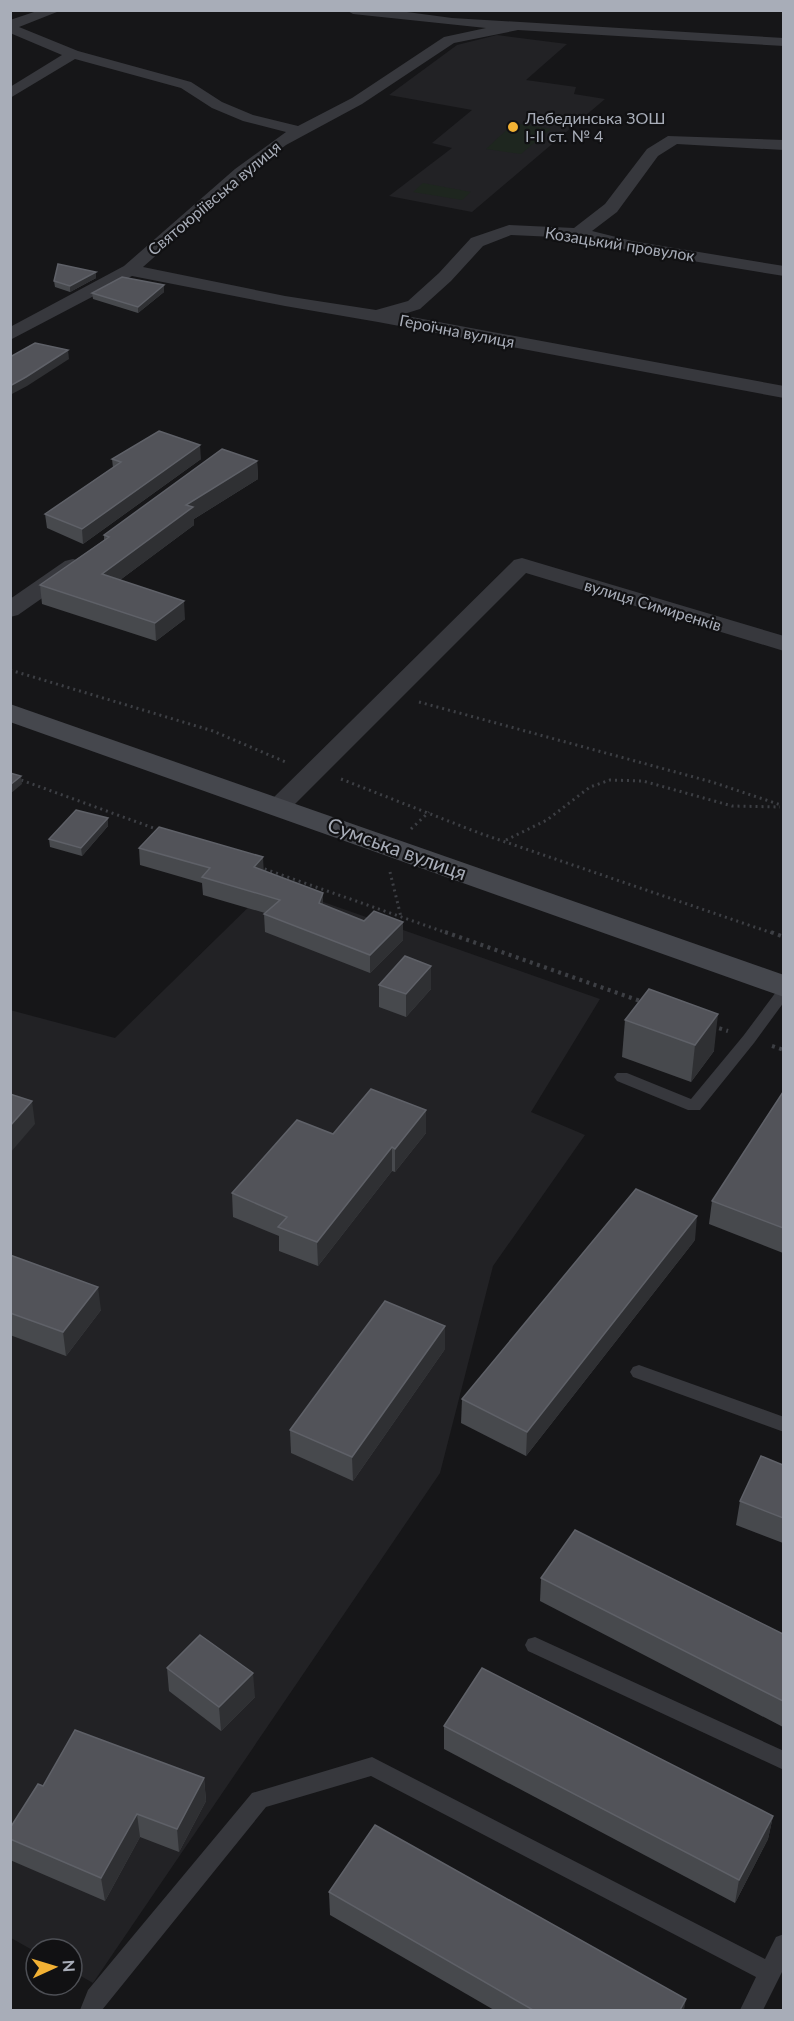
<svg xmlns="http://www.w3.org/2000/svg" width="794" height="2021" font-family="Lato,sans-serif">
<rect width="100%" height="100%" fill="#161618"/>
<!-- built -->
<g fill="#222225">
<polygon points="497,35 567,44 526,80 576,87 574,94 605,99 472,212 389,196 452,148 432,143 472,110 389,95 457,45"/>
<polygon points="272,884 600,999 531,1112 585,1135 493,1266 440,1473 93,1983 72,1971 72,1949 36,1949 36,1952 11,1938 10,1010 115,1038"/>
</g>
<!-- green -->
<g fill="#1e261f">
<polygon points="514,123 551,129 521,154 486,149"/>
<polygon points="423,183 471,192 462,200 413,192"/>
</g>
<g fill="none" stroke-linecap="round" stroke-linejoin="round">
<!-- path-far1 -->
<g stroke="#3d3f44" stroke-width="3" stroke-dasharray="2 4" stroke-linecap="butt">
<polyline points="10,670 213,731 288,763"/>
<polyline points="419,702 712,782 784,806"/>
<polyline points="10,776 159,830"/>
<polyline points="341,779 479,833 775,934"/>
<polyline points="411,829 429,812"/>
<polyline points="506,840 547,820 590,787 610,780 643,781 732,806 780,807"/>
<polyline points="259,867 450,934"/>
<polyline points="390,872 401,917"/>
</g>
<!-- path -->
<g stroke="#3d3f44" stroke-width="4" stroke-dasharray="3 4.5" stroke-linecap="butt">
<polyline points="445,932 643,1002"/>
<polyline points="771,932 784,937"/>
<polyline points="712,1026 728,1031"/>
<polyline points="772,1046 784,1050"/>
</g>
<!-- lane -->
<g fill="#37383d" fill-rule="evenodd">
<polygon points="784,986 784,1002 754,1043 700,1110 688,1110 617,1081 614,1077 617,1073 627,1073 691,1099 744,1035 779,988"/>
<polygon points="639,1365 784,1417 784,1432 633,1377 630,1372 633,1367"/>
<polygon points="535,1637 784,1751 784,1770 528,1651 525,1645 528,1639"/>
<polygon points="372,1757 765,1959 776,1937 784,1934 784,1968 763,2010 740,2010 756,1977 371,1776 266,1807 102,2010 80,2010 88,1990 252,1793"/>
</g>
<!-- street -->
<g fill="#37383d" fill-rule="evenodd">
<polygon points="40,10 62,10 19,27 78,51 191,82 222,102 253,115 298,126 352,98 444,37 486,28 353,14 346,10 392,10 452,18 784,38 784,46 518,30 454,43 362,104 286,145 247,175 143,267 285,296 376,310 408,301 439,273 471,238 509,225 574,228 605,204 647,149 668,136 784,140 784,150 677,144 658,156 617,212 592,231 632,241 784,266 784,276 632,251 577,238 511,235 483,246 451,281 420,309 401,315 784,386 784,398 378,322 285,306 132,276 10,340 10,327 124,266 235,169 286,132 243,121 212,108 181,88 75,59 10,98 10,87 62,55 10,33 10,20"/>
<polygon points="522,558 784,636 784,651 526,573 287,812 278,815 269,812 265,807 269,802 514,560"/>
<polygon points="73,559 81,561 84,566 81,571 18,615 10,617 10,599 65,561"/>
</g>
<!-- secondary -->
<polygon fill="#45474d" fill-rule="evenodd" points="10,704 784,975 784,997 10,722"/>
</g>
<!-- wall -->
<g fill="#47494d">
<polygon points="96,272 96,278 70,292 55,287 54,281"/>
<polygon points="164,285 164,292 138,313 93,299 92,293"/>
<polygon points="112,459 201,459 83,544 47,528 45,514 113,468"/>
<polygon points="257,461 258,479 194,519 194,525 120,580 185,619 156,641 42,604 40,585 104,540 104,535"/>
<polygon points="108,818 108,826 82,856 50,847 49,839"/>
<polygon points="139,848 264,871 323,893 323,905 364,921 403,922 403,940 370,973 265,932 264,914 265,913 203,895 202,883 140,865"/>
<polygon points="379,985 431,989 406,1017 379,1007"/>
<polygon points="625,1020 714,1051 691,1082 622,1057"/>
<polygon points="783,1092 783,1253 709,1224 712,1201"/>
<polygon points="426,1110 426,1133 395,1172 392,1171 318,1266 279,1251 279,1236 233,1217 232,1193 333,1134"/>
<polygon points="695,1240 526,1456 461,1423 462,1399"/>
<polygon points="10,1255 101,1310 66,1356 10,1335"/>
<polygon points="445,1349 353,1481 291,1453 290,1430"/>
<polygon points="783,1465 783,1543 736,1525 740,1501"/>
<polygon points="541,1578 783,1634 783,1727 540,1601"/>
<polygon points="167,1668 255,1697 221,1731 169,1691"/>
<polygon points="444,1726 773,1816 768,1839 735,1903 444,1749"/>
<polygon points="204,1778 206,1801 179,1852 140,1837 105,1901 10,1860 10,1828 43,1786"/>
<polygon points="329,1892 684,2010 494,2010 330,1915"/>
</g>
<!-- shaded-wall -->
<g fill="#2f3033">
<polygon points="96,272 96,278 70,292 70,286"/>
<polygon points="164,285 164,292 138,313 138,307"/>
<polygon points="68,350 69,359 27,386 10,395 10,386"/>
<polygon points="200,445 201,459 83,544 82,529"/>
<polygon points="257,461 258,479 194,519 194,525 104,592 102,574 186,505"/>
<polygon points="184,601 185,619 156,641 155,623"/>
<polygon points="21,776 22,784 10,794 10,785"/>
<polygon points="108,818 108,826 82,856 81,848"/>
<polygon points="263,857 264,875 254,867"/>
<polygon points="323,893 323,911 319,903"/>
<polygon points="403,922 403,940 370,973 370,955"/>
<polygon points="431,966 431,989 406,1017 406,994"/>
<polygon points="718,1014 714,1051 691,1082 695,1045"/>
<polygon points="32,1101 35,1124 10,1153 10,1126"/>
<polygon points="426,1110 426,1133 395,1172 395,1149"/>
<polygon points="392,1147 392,1171 318,1266 317,1242"/>
<polygon points="697,1216 695,1240 526,1456 527,1432"/>
<polygon points="98,1287 101,1310 66,1356 63,1332"/>
<polygon points="445,1326 445,1349 353,1481 352,1457"/>
<polygon points="253,1673 255,1697 221,1731 219,1707"/>
<polygon points="204,1778 206,1801 179,1852 177,1829"/>
<polygon points="137,1814 140,1837 105,1901 101,1878"/>
<polygon points="773,1816 768,1839 735,1903 739,1880"/>
<polygon points="686,1999 684,2010 680,2010"/>
</g>
<!-- building -->
<g fill="#525359" stroke="#5f6168" stroke-width="1.5">
<polygon points="58,264 96,272 70,286 54,281"/>
<polygon points="122,277 164,285 138,307 92,293"/>
<polygon points="35,343 68,350 26,377 10,386 10,357"/>
<polygon points="159,431 200,445 82,529 45,514 121,462 112,459"/>
<polygon points="222,449 257,461 186,505 193,507 102,574 184,601 155,623 40,585 109,537 104,535"/>
<polygon points="10,773 21,776 10,785"/>
<polygon points="76,810 108,818 81,848 49,839"/>
<polygon points="159,827 263,857 254,867 323,893 319,903 364,921 374,911 403,922 370,955 264,914 280,900 202,877 210,868 139,848"/>
<polygon points="405,956 431,966 406,994 379,985"/>
<polygon points="649,989 718,1014 695,1045 625,1020"/>
<polygon points="371,1089 426,1110 395,1149 392,1147 317,1242 278,1227 287,1217 232,1193 297,1120 333,1134"/>
<polygon points="783,1092 783,1228 712,1201"/>
<polygon points="10,1094 32,1101 10,1126"/>
<polygon points="636,1189 697,1216 527,1432 462,1399"/>
<polygon points="10,1255 98,1287 63,1332 10,1313"/>
<polygon points="385,1301 445,1326 352,1457 290,1430"/>
<polygon points="761,1456 783,1465 783,1518 740,1501"/>
<polygon points="575,1530 783,1634 783,1701 541,1578"/>
<polygon points="200,1635 253,1673 219,1707 167,1668"/>
<polygon points="482,1668 773,1816 739,1880 444,1726"/>
<polygon points="75,1730 204,1778 177,1829 137,1814 101,1878 10,1839 10,1828 38,1784 43,1786"/>
<polygon points="375,1825 686,1999 680,2010 533,2010 329,1892"/>
</g>
<!-- markers -->
<circle fill="#f2b134" stroke="#111113" stroke-width="2" cx="513" cy="127" r="6"/>
<g text-anchor="middle" stroke-width="4.5" stroke-linejoin="round" paint-order="stroke">
<!-- far-poi labels -->
<g font-size="16" fill="#a8adb8" stroke="#111113" text-anchor="start">
<text x="525" y="124">Лебединська ЗОШ<tspan x="525" dy="18">І-ІІ ст. № 4</tspan></text>
</g>
<!-- far-street labels -->
<g font-size="16" fill="#a8adb8" stroke="#111113">
<text transform="translate(214 198) rotate(-40)" y="6">Святоюріївська вулиця</text>
<text transform="translate(620 244) rotate(9)" y="6">Козацький провулок</text>
<text transform="translate(457 331) rotate(11)" y="6">Героїчна вулиця</text>
<text transform="translate(653 605) rotate(17)" y="6">вулиця Симиренків</text>
</g>
<!-- street labels -->
<g font-size="20" fill="#a8adb8" stroke="#111113">
<text transform="translate(397 849) rotate(20)" y="7">Сумська вулиця</text>
</g>
</g>
<!-- border -->
<rect width="794" height="2021" fill="none" stroke="#a8adb8" stroke-width="24"/>
<!-- north arrow -->
<g transform="translate(54 1967) rotate(86)"><circle r="28" fill="#111113" stroke="#4d4f55" stroke-width="1.5"/>
<path d="M0-4.5L10 22L0 15L-10 22Z" fill="#f2b134"/>
<text y="-9" font-size="16" font-weight="bold" text-anchor="middle" fill="#a8adb8">N</text>
</g>
</svg>
